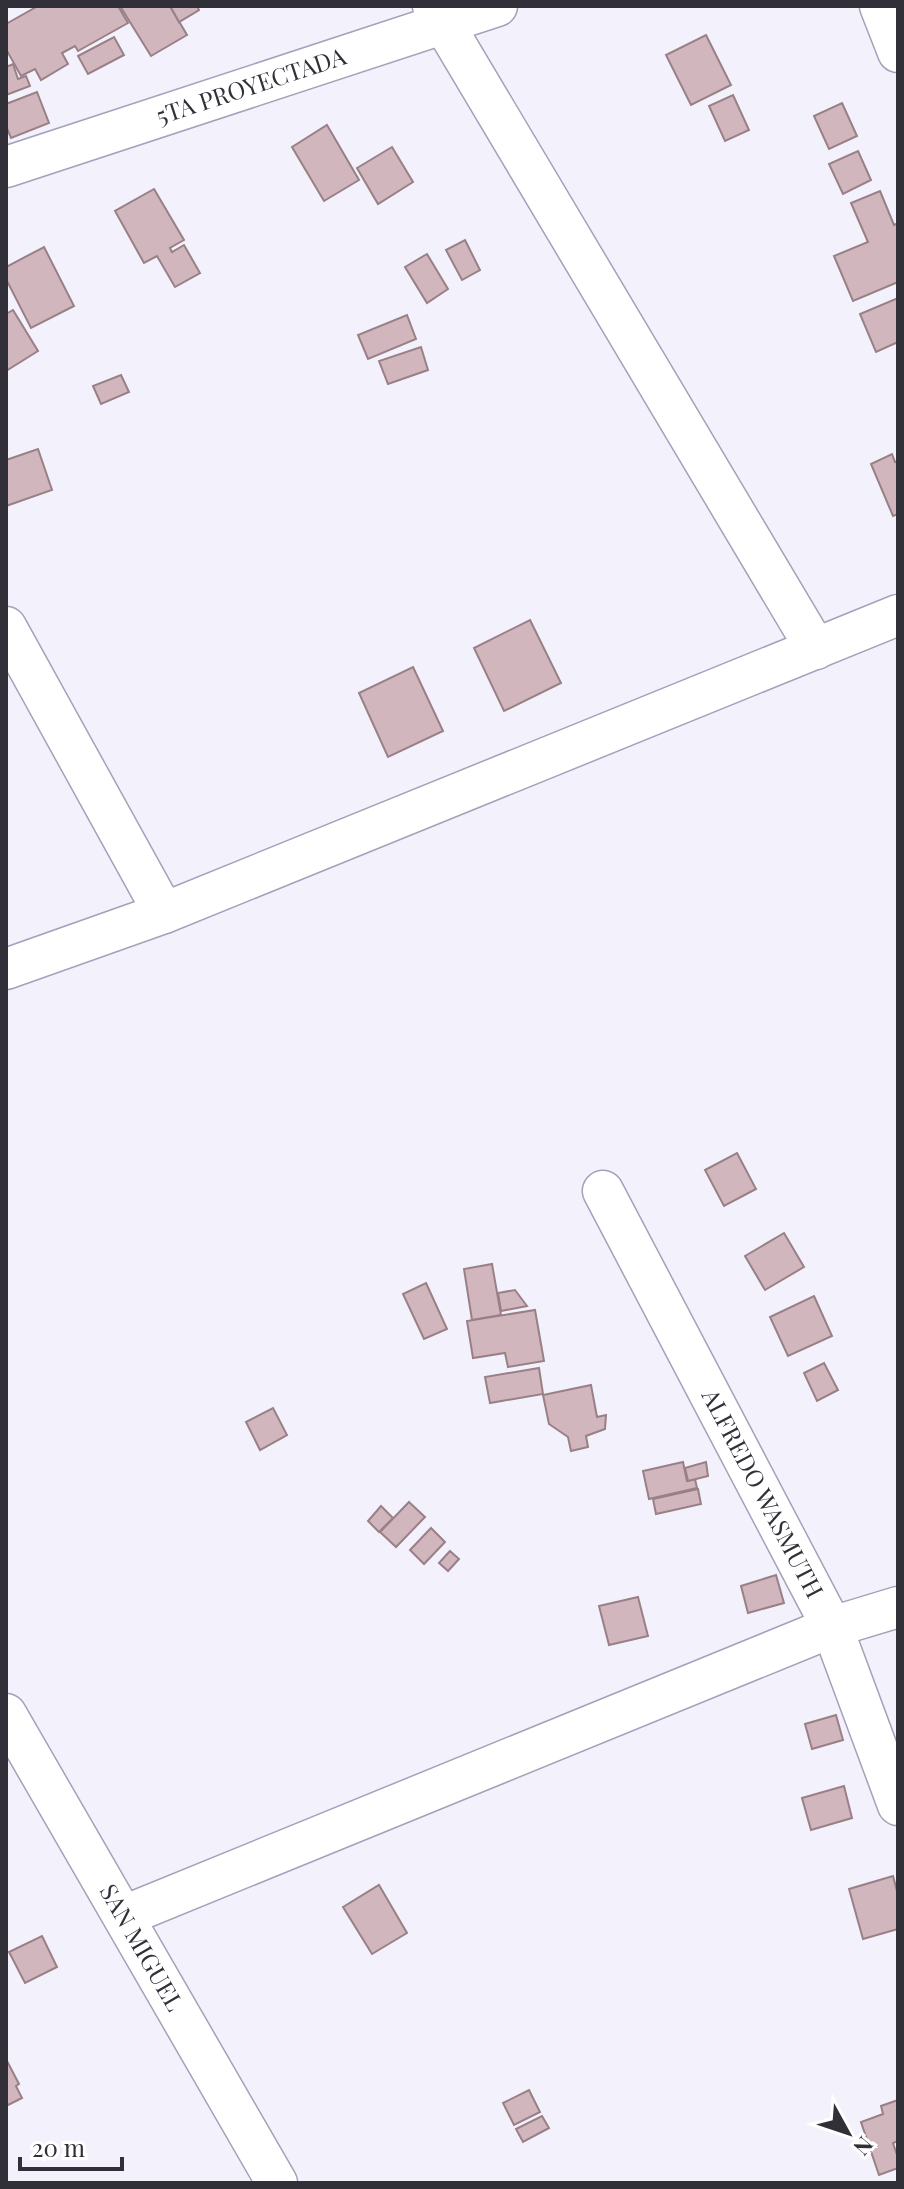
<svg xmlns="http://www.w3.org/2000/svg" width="904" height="2189" font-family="'Playfair Display',serif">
<rect width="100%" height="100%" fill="#f3f2fc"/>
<!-- building -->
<g fill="#d1b6bd" stroke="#998086" stroke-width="2">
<polygon points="38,6 118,6 128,23 78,51 75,46 62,53 68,64 41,80 35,69 21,76 6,49 6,24"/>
<polygon points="120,6 170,6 187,35 151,56"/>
<polygon points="170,6 197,6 199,10 179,22"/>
<polygon points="706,35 731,85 691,105 666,55"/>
<polygon points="114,37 124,55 88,74 78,56"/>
<polygon points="13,64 18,79 26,76 30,86 6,95 6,67"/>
<polygon points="37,92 49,123 11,138 6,126 6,104"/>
<polygon points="733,95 749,130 725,141 709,106"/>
<polygon points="842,103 857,136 829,149 814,116"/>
<polygon points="327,125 359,180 324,201 292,147"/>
<polygon points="392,147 413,182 378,204 357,168"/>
<polygon points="858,151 871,180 843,194 829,164"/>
<polygon points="154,189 184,240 170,248 172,252 184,245 200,273 175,287 157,256 144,263 115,211"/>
<polygon points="880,191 894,225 898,223 898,282 853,301 834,256 868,242 851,203"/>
<polygon points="465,240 480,270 462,280 446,250"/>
<polygon points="44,247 74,306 31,328 6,279 6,267"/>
<polygon points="427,254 448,289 427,303 405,267"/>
<polygon points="898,298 898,342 876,352 860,314"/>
<polygon points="13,310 38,351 6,371 6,314"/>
<polygon points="407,315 416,339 368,359 358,335"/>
<polygon points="421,347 428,370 388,384 379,361"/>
<polygon points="121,375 129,392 101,404 93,386"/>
<polygon points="38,449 52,490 6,506 6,460"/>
<polygon points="892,454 895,462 898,461 898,514 893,516 871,464"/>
<polygon points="530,620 561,683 504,711 474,648"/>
<polygon points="413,667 443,731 388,757 359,693"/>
<polygon points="737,1153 756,1189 724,1206 705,1170"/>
<polygon points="784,1233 804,1267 765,1290 745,1256"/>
<polygon points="492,1264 501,1315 472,1320 464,1269"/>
<polygon points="426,1283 447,1329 424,1339 403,1294"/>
<polygon points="515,1290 527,1306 501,1311 498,1293"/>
<polygon points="814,1296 832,1336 788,1356 770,1317"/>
<polygon points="535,1310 544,1361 508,1367 505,1353 473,1358 467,1321"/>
<polygon points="824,1363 838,1390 817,1401 804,1373"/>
<polygon points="539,1368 543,1394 490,1403 485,1377"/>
<polygon points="591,1385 597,1417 606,1415 605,1429 586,1436 588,1447 571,1451 568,1437 549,1424 543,1395"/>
<polygon points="273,1408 287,1435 260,1450 246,1422"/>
<polygon points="683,1462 687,1481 695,1479 697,1488 649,1499 643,1471"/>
<polygon points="706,1462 708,1476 688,1481 685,1468"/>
<polygon points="698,1489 701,1504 656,1514 653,1499"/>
<polygon points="409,1502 425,1517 396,1547 380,1532"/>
<polygon points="381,1506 393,1518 379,1532 368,1521"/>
<polygon points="431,1528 445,1542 424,1564 410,1550"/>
<polygon points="450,1551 459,1559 448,1571 439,1563"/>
<polygon points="776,1575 784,1603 748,1613 741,1586"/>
<polygon points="638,1597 648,1636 609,1645 599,1606"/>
<polygon points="836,1715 843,1740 812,1749 805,1724"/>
<polygon points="844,1786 852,1818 811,1830 802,1798"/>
<polygon points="893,1876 898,1895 898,1929 863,1939 849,1889"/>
<polygon points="379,1885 407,1933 372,1954 343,1907"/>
<polygon points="42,1936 57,1967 25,1983 9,1952"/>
<polygon points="7,2061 19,2084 16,2086 22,2098 6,2106"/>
<polygon points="529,2090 540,2112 514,2125 503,2103"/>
<polygon points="898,2100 898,2141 893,2143 898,2158 898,2168 879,2175 861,2122 883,2114 881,2106"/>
<polygon points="542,2116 549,2128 523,2142 516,2129"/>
</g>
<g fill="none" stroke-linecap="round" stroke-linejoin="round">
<!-- minor casing -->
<g stroke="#a4a1b8" stroke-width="43">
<g id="minor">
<polyline points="433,6 816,649"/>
<polyline points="880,6 898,52"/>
<path id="s1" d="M6 167 497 6"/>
<polyline points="6,627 164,913"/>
<polyline points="6,969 164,913 898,615"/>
<path id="s2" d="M603 1191 832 1627 898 1805"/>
<path id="s3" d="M6 1714 277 2183"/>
<polyline points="124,1916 832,1627 898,1607"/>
</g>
</g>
<!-- minor -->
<use href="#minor" stroke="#fff" stroke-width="40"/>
</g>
<g text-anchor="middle" stroke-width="6" stroke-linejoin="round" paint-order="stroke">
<!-- street labels -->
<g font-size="24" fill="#313039" stroke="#fff">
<text dy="8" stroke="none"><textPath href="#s1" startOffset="258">5TA PROYECTADA</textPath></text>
<text dy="8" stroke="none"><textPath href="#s2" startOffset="342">ALFREDO WASMUTH</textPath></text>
<text dy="8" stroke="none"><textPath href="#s3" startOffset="270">SAN MIGUEL</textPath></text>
</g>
</g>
<!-- border -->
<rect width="904" height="2189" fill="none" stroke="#313039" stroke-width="16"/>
<!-- north arrow -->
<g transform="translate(848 2133) rotate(130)" stroke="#ffffff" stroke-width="6" paint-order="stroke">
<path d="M0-6L14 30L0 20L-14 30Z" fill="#313039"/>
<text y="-12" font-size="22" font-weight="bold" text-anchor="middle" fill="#313039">N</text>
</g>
<!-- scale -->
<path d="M20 2157v12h102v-12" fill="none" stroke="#313039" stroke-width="4"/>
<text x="32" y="2157" font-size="24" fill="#313039" stroke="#ffffff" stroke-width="6" paint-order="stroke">20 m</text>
</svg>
